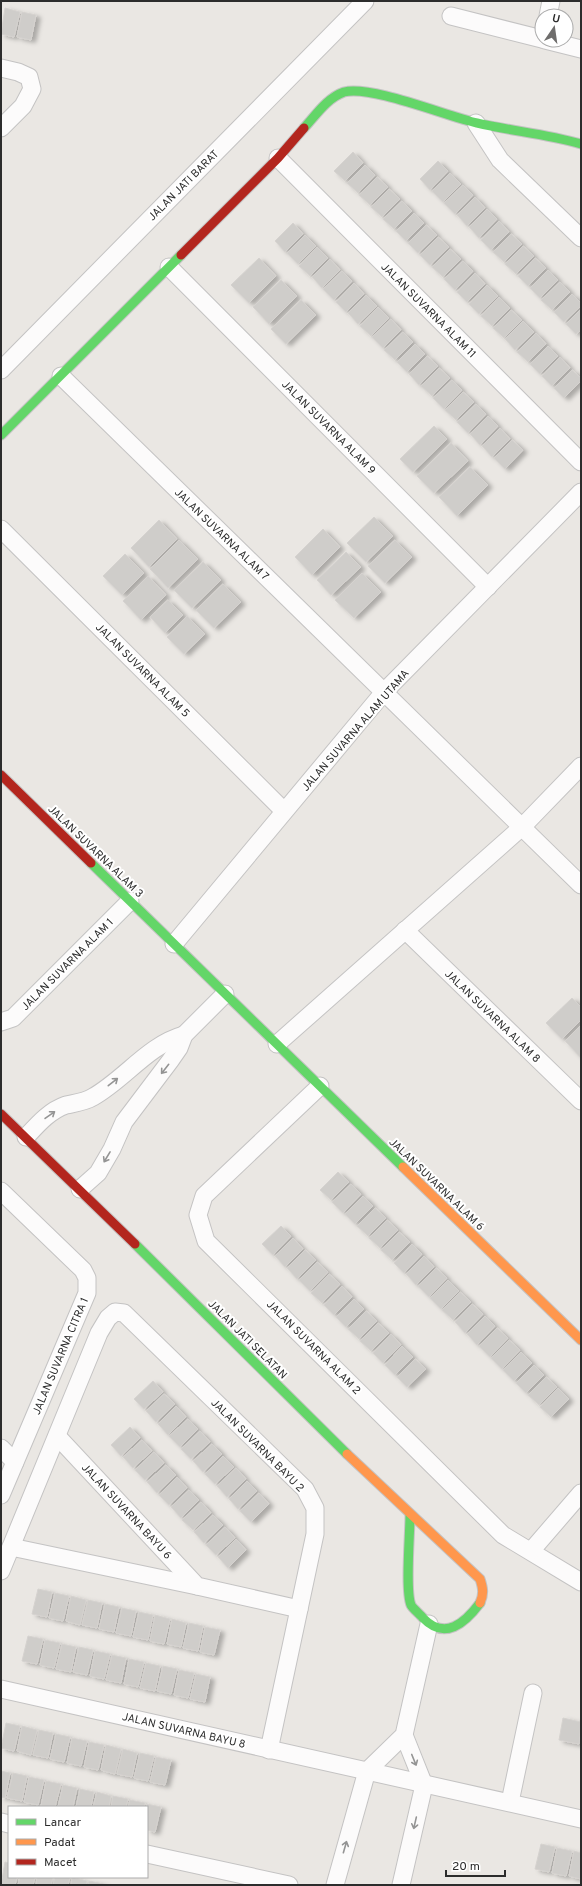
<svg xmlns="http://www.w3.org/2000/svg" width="582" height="1886" font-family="Overpass,sans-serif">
<defs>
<filter id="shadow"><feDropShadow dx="4.5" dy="2.5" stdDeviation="2" flood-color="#0004"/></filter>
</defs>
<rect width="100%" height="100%" fill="#eae7e3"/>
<!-- building -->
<g fill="#cfcdca" stroke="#d5d2cf" filter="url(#shadow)">
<polygon points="5,8 20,12 14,37 1,34"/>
<polygon points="22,12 36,15 31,40 17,37"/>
<polygon points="353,152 363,163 345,181 334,171"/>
<polygon points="438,161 448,171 430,190 420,179"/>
<polygon points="365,165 375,175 358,193 347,183"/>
<polygon points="450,173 461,184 443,202 432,191"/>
<polygon points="377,177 388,187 370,205 359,195"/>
<polygon points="463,185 473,195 455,214 444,203"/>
<polygon points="389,189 400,199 382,217 371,207"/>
<polygon points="475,197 485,208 467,226 457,215"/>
<polygon points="402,201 412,211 394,229 383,219"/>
<polygon points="487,209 497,219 479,238 469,227"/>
<polygon points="414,213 424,223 406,241 396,231"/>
<polygon points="499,221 509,232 491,250 481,240"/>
<polygon points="293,223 303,234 285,252 275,241"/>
<polygon points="426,225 437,235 418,253 408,243"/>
<polygon points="511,234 522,244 504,262 493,252"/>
<polygon points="305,235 316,246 298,264 287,253"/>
<polygon points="438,237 449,247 430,265 420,255"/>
<polygon points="523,246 534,256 516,274 505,264"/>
<polygon points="317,247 328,258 310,276 299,266"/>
<polygon points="450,249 461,259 443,277 432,267"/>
<polygon points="259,258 276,276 249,303 231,285"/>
<polygon points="535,258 546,268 528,286 518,276"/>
<polygon points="330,259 340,270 322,288 312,277"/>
<polygon points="463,261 473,271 455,290 444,279"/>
<polygon points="548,270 558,280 540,298 530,288"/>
<polygon points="342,271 352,281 334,300 323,289"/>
<polygon points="475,273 485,284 467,302 457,292"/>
<polygon points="281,280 297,296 269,324 253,307"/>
<polygon points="560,282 570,292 552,310 541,300"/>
<polygon points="354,283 364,294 346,312 336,302"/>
<polygon points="487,285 498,296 479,314 469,304"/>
<polygon points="572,294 581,303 581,306 564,322 554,312"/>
<polygon points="366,295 377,306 358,324 348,313"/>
<polygon points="499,297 510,308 492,326 481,316"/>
<polygon points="301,300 316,315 286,344 271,329"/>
<polygon points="378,307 389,318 371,336 360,326"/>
<polygon points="581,309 581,330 576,334 566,324"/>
<polygon points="511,310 522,320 504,338 493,328"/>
<polygon points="391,319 401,330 383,348 372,337"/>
<polygon points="523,321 534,332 515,350 505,339"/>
<polygon points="403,332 413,342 395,360 384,350"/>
<polygon points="536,333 546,344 528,362 517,352"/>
<polygon points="415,344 425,354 407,372 397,362"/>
<polygon points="548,346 558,356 540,374 530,364"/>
<polygon points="427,356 438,366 419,385 409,374"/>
<polygon points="560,357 570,368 552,386 542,376"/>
<polygon points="439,368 450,378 432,396 421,386"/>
<polygon points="572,370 581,378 581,381 564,398 554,388"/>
<polygon points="452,380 462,390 444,409 433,398"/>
<polygon points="463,392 474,402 456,420 445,410"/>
<polygon points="476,404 486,414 468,433 457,422"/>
<polygon points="488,416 498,426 480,445 470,434"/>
<polygon points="434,426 447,439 413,472 400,459"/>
<polygon points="500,428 510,439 492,457 482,446"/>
<polygon points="512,440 523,450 505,469 494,458"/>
<polygon points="451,443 468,461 434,493 417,476"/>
<polygon points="470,467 488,485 457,516 439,497"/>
<polygon points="374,517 393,536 366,562 347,543"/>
<polygon points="159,520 177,539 149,567 131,548"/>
<polygon points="323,529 340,547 312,575 295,557"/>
<polygon points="179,540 198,559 168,588 150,569"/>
<polygon points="395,540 412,557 385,583 368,566"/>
<polygon points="346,552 361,567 331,595 317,580"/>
<polygon points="125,554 144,573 122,595 103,576"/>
<polygon points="203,562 221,580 192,608 174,590"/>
<polygon points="362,573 381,592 354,618 335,600"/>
<polygon points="148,576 166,595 141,620 123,601"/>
<polygon points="223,584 241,602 214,628 196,610"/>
<polygon points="168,600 183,615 165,633 150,617"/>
<polygon points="187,616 205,634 184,654 167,637"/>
<polygon points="572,998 581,1007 581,1020 562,1039 546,1023"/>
<polygon points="581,1025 581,1058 565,1041"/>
<polygon points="338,1172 349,1182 331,1200 320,1190"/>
<polygon points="351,1184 361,1194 343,1213 332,1202"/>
<polygon points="363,1196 373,1206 355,1224 345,1214"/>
<polygon points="375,1208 386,1218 368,1236 357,1226"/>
<polygon points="387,1220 398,1230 380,1248 369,1238"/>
<polygon points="281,1226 291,1236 273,1255 262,1244"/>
<polygon points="399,1232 410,1242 392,1260 381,1250"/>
<polygon points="293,1238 303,1249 285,1267 275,1256"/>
<polygon points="412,1244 422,1254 404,1273 394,1263"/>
<polygon points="305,1250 316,1260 297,1279 287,1268"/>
<polygon points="424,1256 434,1267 416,1285 406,1274"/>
<polygon points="317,1262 328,1272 310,1291 299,1280"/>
<polygon points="436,1268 447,1278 429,1297 418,1286"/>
<polygon points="329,1274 340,1284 322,1303 311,1293"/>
<polygon points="448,1280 459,1291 441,1309 430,1298"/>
<polygon points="342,1286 352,1297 334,1315 324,1305"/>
<polygon points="460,1292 471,1302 453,1320 442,1310"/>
<polygon points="354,1299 364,1309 346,1327 336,1317"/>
<polygon points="472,1304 483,1314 465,1333 455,1322"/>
<polygon points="366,1311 377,1321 359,1339 348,1329"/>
<polygon points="485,1316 495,1326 477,1345 467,1334"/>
<polygon points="378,1323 389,1333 371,1351 360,1341"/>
<polygon points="497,1328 508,1338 490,1357 479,1346"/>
<polygon points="391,1334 401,1345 383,1363 373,1353"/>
<polygon points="509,1340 520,1350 502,1369 491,1358"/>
<polygon points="402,1346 413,1357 395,1375 385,1365"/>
<polygon points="521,1352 532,1363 514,1381 503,1370"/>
<polygon points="415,1359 426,1369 407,1387 397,1377"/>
<polygon points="534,1365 544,1375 526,1393 516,1383"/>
<polygon points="546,1377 557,1387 539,1405 528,1395"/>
<polygon points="153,1381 163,1392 144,1409 134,1399"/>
<polygon points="558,1388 569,1399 551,1417 540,1407"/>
<polygon points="164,1394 175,1404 156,1422 146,1411"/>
<polygon points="176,1406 186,1417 168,1435 158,1424"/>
<polygon points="188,1419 198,1429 180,1447 169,1436"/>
<polygon points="130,1427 140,1438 121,1456 111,1445"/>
<polygon points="200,1431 210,1442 191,1459 181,1449"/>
<polygon points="142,1440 152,1451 133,1468 123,1457"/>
<polygon points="212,1444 222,1454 203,1472 193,1461"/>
<polygon points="154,1452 164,1463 145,1480 135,1470"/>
<polygon points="223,1456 234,1467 215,1484 205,1474"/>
<polygon points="166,1465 176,1475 157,1493 147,1482"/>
<polygon points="236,1468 246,1479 227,1497 217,1486"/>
<polygon points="177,1477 187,1488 169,1505 159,1495"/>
<polygon points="247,1481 257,1491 238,1509 229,1499"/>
<polygon points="189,1490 199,1500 181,1518 171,1507"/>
<polygon points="259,1493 269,1504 251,1522 240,1511"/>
<polygon points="201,1502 211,1513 193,1530 182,1520"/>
<polygon points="213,1515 223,1525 204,1543 194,1532"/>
<polygon points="225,1527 235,1538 216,1555 206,1545"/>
<polygon points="236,1539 246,1550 228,1568 218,1557"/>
<polygon points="38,1589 52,1592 47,1617 32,1614"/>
<polygon points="55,1593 69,1596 63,1621 49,1618"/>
<polygon points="71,1596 86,1600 80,1625 66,1621"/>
<polygon points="88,1600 102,1603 97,1628 82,1625"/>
<polygon points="105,1604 119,1607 114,1632 99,1629"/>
<polygon points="122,1608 136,1611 131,1636 116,1633"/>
<polygon points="139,1612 153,1615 148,1640 133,1637"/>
<polygon points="155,1615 170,1619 164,1644 150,1641"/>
<polygon points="172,1619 186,1623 181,1647 167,1644"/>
<polygon points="189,1623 203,1626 198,1651 183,1648"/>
<polygon points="205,1627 220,1630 214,1655 200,1652"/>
<polygon points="28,1636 43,1639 37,1664 22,1661"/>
<polygon points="45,1640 60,1643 54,1668 40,1665"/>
<polygon points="62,1644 76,1647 71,1672 56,1669"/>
<polygon points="79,1647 93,1650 87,1675 73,1672"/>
<polygon points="95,1651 110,1654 104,1679 90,1676"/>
<polygon points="112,1655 126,1658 121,1683 106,1680"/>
<polygon points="129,1659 144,1662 138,1687 124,1684"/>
<polygon points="146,1663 160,1666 155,1691 140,1688"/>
<polygon points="163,1666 177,1669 171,1694 157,1691"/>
<polygon points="179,1670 194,1673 188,1698 174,1695"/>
<polygon points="196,1674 210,1677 205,1702 190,1699"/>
<polygon points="563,1718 581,1722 579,1744 559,1740"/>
<polygon points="6,1723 20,1726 14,1751 1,1748"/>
<polygon points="22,1726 37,1730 31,1755 17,1751"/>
<polygon points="39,1730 53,1733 48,1758 33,1755"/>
<polygon points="56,1734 70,1737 64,1762 50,1759"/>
<polygon points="72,1738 87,1741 81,1766 67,1763"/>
<polygon points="89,1742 104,1745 98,1770 84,1767"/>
<polygon points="106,1745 121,1749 115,1774 101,1770"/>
<polygon points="123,1749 137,1753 132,1777 117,1774"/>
<polygon points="140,1753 154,1756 148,1781 134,1778"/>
<polygon points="156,1757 171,1760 165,1785 150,1782"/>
<polygon points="1,1771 10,1773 5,1798 1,1797"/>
<polygon points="13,1773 27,1776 22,1801 7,1798"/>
<polygon points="29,1777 44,1780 38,1805 24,1802"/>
<polygon points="46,1781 61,1784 55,1807 41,1806"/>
<polygon points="63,1785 77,1788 73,1807 58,1807"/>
<polygon points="80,1789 94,1792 91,1807 76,1807"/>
<polygon points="97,1792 111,1796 109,1807 93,1807"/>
<polygon points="113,1796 128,1799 126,1807 111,1807"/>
<polygon points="130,1800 145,1803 144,1807 128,1807"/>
<polygon points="147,1804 161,1807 155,1832 147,1830"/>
<polygon points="541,1844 555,1847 549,1872 535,1869"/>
<polygon points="557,1848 572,1851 566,1876 552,1873"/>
<polygon points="574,1851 581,1853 581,1879 569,1876"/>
<polygon points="5,1862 9,1863 9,1877 17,1877 15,1885 1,1885"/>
<polygon points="20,1877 35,1877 33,1885 18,1885"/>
<polygon points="37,1877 53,1877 51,1885 36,1885"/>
<polygon points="55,1877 70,1877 68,1885 53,1885"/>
<polygon points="72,1877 87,1881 86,1885 71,1885"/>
<polygon points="89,1881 104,1884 103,1885 88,1885"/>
</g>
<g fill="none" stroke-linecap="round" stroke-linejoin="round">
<!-- street casing -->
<g stroke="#c4c3c3" stroke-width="19">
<g id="street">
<polyline points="451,16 542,39"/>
<polyline points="548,16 551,1"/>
<polyline points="545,40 581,49"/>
<polyline points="1,68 18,72 29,77 32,89 23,106 1,128"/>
<polyline points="476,123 500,160 581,238"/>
<polyline points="278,158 581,462"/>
<polyline points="169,267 488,587"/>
<polyline points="1,370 365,1"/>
<polyline points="61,376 581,885"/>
<polyline points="1,529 284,811"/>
<polyline points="405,930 581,1101"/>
<polyline points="174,944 384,692 581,492"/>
<polyline points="1,1022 13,1018 130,901"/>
<polyline points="277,1044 522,827 581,766"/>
<polyline points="320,1086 204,1196 198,1215 206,1241 503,1535 581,1582"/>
<path d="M26 1137C38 1124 49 1111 66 1105 75 1103 85 1102 93 1097 125 1079 148 1045 184 1035"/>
<polyline points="80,1189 98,1173 112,1149 124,1122 170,1061 179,1048 184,1035 225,994"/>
<polyline points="1,1191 83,1270 87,1278 87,1293 1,1495"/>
<polyline points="57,1436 197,1586 299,1609"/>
<polyline points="1,1448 15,1462"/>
<polyline points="11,1547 197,1586"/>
<polyline points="531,1551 581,1493"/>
<polyline points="1,1571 99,1333 108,1318 115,1312 124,1313 305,1489 315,1508 315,1534 269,1750"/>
<polyline points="1,1689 581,1819"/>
<polyline points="510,1802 533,1693"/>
<polyline points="1,1822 9,1824"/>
<polyline points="147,1854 289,1885"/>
<polyline points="335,1885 367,1771 404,1735 429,1624"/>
<polyline points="401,1885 424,1785 404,1735"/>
</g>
</g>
<!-- fast casing -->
<g stroke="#c4c3c3" stroke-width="11">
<g id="fast">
<path d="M304 128C316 115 327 98 344 92 371 85 446 116 477 123 511 131 547 134 581 144"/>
<polyline points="1,435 181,255"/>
<polyline points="91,863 403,1167"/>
<polyline points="135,1244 347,1454"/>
<path d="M410 1516C410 1534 405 1591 411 1605 413 1609 420 1614 423 1618 445 1641 465 1623 480 1603"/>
</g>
</g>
<!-- slow casing -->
<g stroke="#c4c3c3" stroke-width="11">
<g id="slow">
<polyline points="403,1167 581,1340"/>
<path d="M347 1454 480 1579C483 1588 484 1594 480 1603"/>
</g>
</g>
<!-- jam casing -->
<g stroke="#c4c3c3" stroke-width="11">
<g id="jam">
<polyline points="181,255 278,158 304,128"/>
<polyline points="1,775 91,863"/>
<polyline points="1,1114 135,1244"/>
</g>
</g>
<!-- street -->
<use href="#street" stroke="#fcfbfb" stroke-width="17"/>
<!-- fast -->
<use href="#fast" stroke="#63d668" stroke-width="9"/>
<!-- slow -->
<use href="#slow" stroke="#ff974d" stroke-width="9"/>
<!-- jam -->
<use href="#jam" stroke="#b3261e" stroke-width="9"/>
</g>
<!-- one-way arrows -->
<defs><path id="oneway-shaft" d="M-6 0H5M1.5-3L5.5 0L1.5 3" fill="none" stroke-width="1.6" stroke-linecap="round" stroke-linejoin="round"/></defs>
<g stroke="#949494">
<use href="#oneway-shaft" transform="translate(165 1069) rotate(128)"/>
<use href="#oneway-shaft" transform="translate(113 1082) rotate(-38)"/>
<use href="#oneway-shaft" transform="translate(50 1115) rotate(-35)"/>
<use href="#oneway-shaft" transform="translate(107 1157) rotate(121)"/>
<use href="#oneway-shaft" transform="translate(414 1760) rotate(68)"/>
<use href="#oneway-shaft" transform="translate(415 1823) rotate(103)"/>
<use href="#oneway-shaft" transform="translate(345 1847) rotate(-74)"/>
</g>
<g text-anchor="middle" stroke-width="4" stroke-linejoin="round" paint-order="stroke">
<!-- street labels -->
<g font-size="11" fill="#2c2c2c" stroke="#fff">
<text transform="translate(183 185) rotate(-45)" y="4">JALAN JATI BARAT</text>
<text transform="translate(429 310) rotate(45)" y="4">JALAN SUVARNA ALAM 11</text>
<text transform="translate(329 427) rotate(45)" y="4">JALAN SUVARNA ALAM 9</text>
<text transform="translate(222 534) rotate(44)" y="4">JALAN SUVARNA ALAM 7</text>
<text transform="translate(143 670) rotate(45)" y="4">JALAN SUVARNA ALAM 5</text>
<text transform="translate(355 730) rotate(-49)" y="4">JALAN SUVARNA ALAM UTAMA</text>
<text transform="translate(96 851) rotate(44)" y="4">JALAN SUVARNA ALAM 3</text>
<text transform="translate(67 964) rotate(-45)" y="4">JALAN SUVARNA ALAM 1</text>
<text transform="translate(493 1016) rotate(44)" y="4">JALAN SUVARNA ALAM 8</text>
<text transform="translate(437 1184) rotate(44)" y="4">JALAN SUVARNA ALAM 6</text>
<text transform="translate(248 1339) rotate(45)" y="4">JALAN JATI SELATAN</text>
<text transform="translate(314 1347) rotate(45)" y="4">JALAN SUVARNA ALAM 2</text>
<text transform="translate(60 1356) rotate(-67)" y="4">JALAN SUVARNA CITRA 1</text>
<text transform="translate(258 1445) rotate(45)" y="4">JALAN SUVARNA BAYU 2</text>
<text transform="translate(127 1511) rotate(47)" y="4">JALAN SUVARNA BAYU 6</text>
<text transform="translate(184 1730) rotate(13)" y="4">JALAN SUVARNA BAYU 8</text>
</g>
</g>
<!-- border -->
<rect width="582" height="1886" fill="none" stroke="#2c2c2c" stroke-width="4"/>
<!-- legend -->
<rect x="8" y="1806" width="140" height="72" fill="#ffffff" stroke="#ababab"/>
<rect x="16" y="1819" width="20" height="6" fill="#63d668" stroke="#ababab"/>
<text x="44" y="1826" font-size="12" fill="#2c2c2c">Lancar</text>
<rect x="16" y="1839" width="20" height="6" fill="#ff974d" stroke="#ababab"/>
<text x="44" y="1846" font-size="12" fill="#2c2c2c">Padat</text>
<rect x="16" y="1859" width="20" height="6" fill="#b3261e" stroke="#ababab"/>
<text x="44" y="1866" font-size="12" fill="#2c2c2c">Macet</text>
<!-- north arrow -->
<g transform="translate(554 28) rotate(13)"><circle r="19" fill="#ffffff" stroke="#ababab"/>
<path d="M0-3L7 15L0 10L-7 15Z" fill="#6e6d6c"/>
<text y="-6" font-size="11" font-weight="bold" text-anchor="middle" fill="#2c2c2c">U</text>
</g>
<!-- scale -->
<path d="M446 1870v6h59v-6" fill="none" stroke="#2c2c2c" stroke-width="2"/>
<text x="452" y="1870" font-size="12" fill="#2c2c2c" stroke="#ffffff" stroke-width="3" paint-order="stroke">20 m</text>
</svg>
